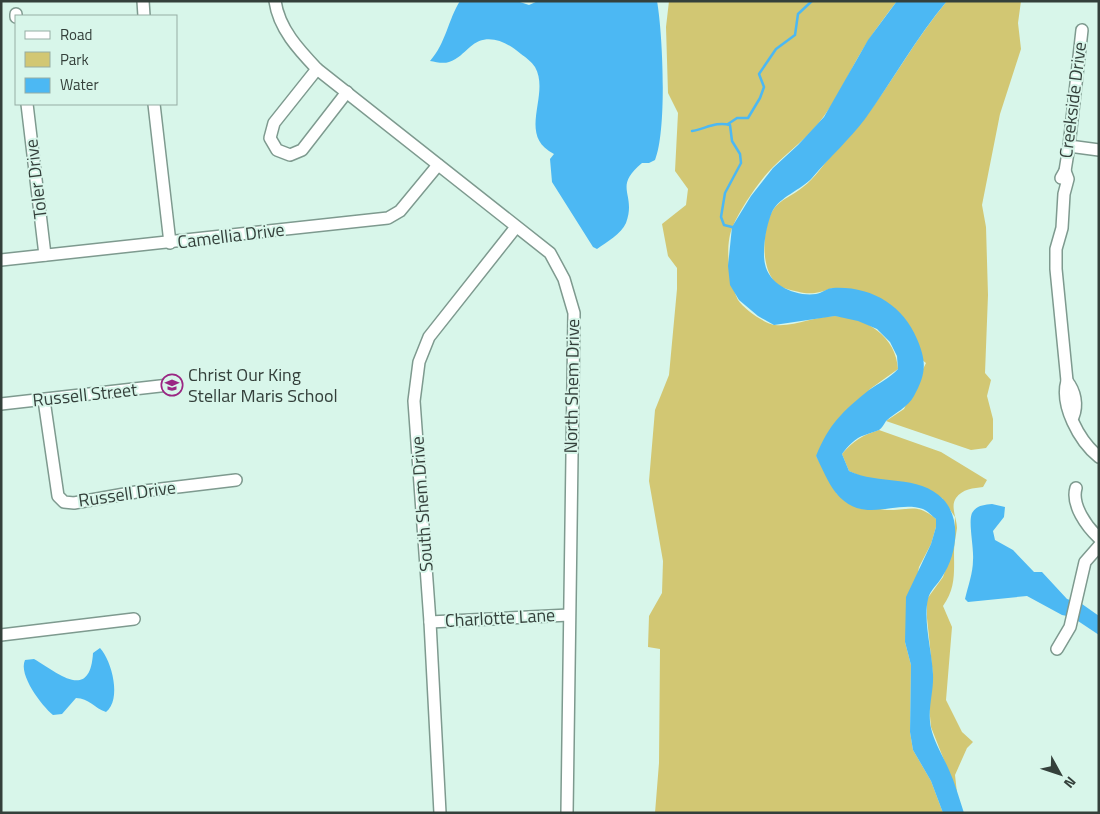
<svg xmlns="http://www.w3.org/2000/svg" width="1100" height="814" font-family="'Titillium Web',sans-serif">
<rect width="100%" height="100%" fill="#d8f6ea"/>
<!-- green -->
<g fill="#d2c773">
<path d="M669 1H897C887 14 877 27 868 41 852 65 841 93 824 116 810 136 790 150 773 167 759 181 741 208 733 226 724 245 729 282 738 300 744 309 765 324 775 325 795 327 815 316 835 316 867 317 896 337 898 369L870 389 816 456 837 494C852 499 871 509 887 510 909 511 916 502 936 519V527L931 544 919 567 905 642 911 665 910 732 913 750 931 781 943 813H655L659 763 660 649 648 647 649 616 662 593 663 561 649 481 655 410 669 375 677 289V268L668 256 662 224 686 205 688 189 675 171 678 113 668 93 666 27Z"/>
<path d="M947 1H1021L1018 23 1021 49 1000 114 982 205 986 227 988 295 985 373 991 380 987 396 993 419V439L986 448 971 450 886 421 904 409 926 363 832 288C813 296 804 294 784 288 759 279 761 229 773 210 780 199 794 195 803 187 815 178 824 164 833 153 843 142 855 131 864 119 893 81 916 38 947 1Z"/>
<path d="M879 430 941 452 987 480 983 487C974 488 962 489 956 498 950 506 957 519 957 528 956 536 954 543 954 551 954 572 956 588 943 606L952 627 946 700 962 732 973 742 967 748 955 775 957 793 931 727 929 705 933 676 927 618V599L943 577 954 545 955 517 942 498 860 476 849 471 842 454C853 441 863 435 879 430Z"/>
</g>
<!-- water -->
<g fill="#4cb8f3">
<path d="M460 1H517L529 5 538 1H657C663 35 667 130 655 160L649 163H642C612 188 637 193 626 223 621 234 607 242 597 249L593 247 552 182 550 159 554 154C516 135 551 95 535 67 532 62 525 57 521 54 506 41 486 32 470 47 463 53 458 59 449 62 443 64 436 62 430 61 446 43 448 20 460 1Z"/>
<path d="M897 1H947C916 38 893 80 865 119 849 140 829 158 812 178 801 190 779 197 772 212 766 226 762 250 765 264 769 285 796 297 816 294 822 293 827 288 833 288 871 286 903 305 917 339 927 362 926 374 914 396 907 408 896 412 886 421 884 424 882 428 879 430 875 432 869 433 865 435 855 438 848 446 842 454L849 471C878 485 919 474 943 499 962 519 957 555 942 577 938 584 930 590 928 599 923 621 932 651 933 674 934 692 927 709 931 728 934 742 943 756 949 770 955 783 959 798 964 813H943L931 781 913 750 910 732 911 665 905 642 906 597 931 544 936 527V519C932 516 928 511 923 509 895 499 863 526 836 493 828 483 822 468 816 456 829 424 842 412 869 390 879 383 890 378 898 369L897 356 890 342 877 329 858 321 835 316 774 325 758 316 739 300 730 285 728 266 732 227 751 196 773 168 798 145 824 117 868 40Z"/>
<path d="M992 504 1005 507 1004 517 993 531 995 540 1013 550 1034 572H1042L1067 599 1082 604 1099 616V635L1072 617 1062 615 1027 596 968 602 965 599C968 586 973 573 973 560 974 547 968 522 972 513 977 505 984 505 992 504Z"/>
<path d="M100 648C112 661 122 700 106 712 94 708 89 698 76 698L62 714 53 715C42 706 18 675 25 660L34 659C58 673 90 702 93 653Z"/>
</g>
<g fill="none" stroke-linecap="round" stroke-linejoin="round">
<!-- stream -->
<g stroke="#4cb8f3" stroke-width="2.5">
<polyline points="728,124 737,118 748,118 760,98 764,87 759,74 776,49 795,35 798,14 812,1"/>
<path d="M692 131C705 129 716 121 730 125L732 141 740 154 741 163 725 193 721 217 724 225 732 227"/>
</g>
<!-- minor casing -->
<g stroke="#7e9a8f" stroke-width="14">
<g id="minor">
<polyline points="143,1 144,16"/>
<path d="M275 1C279 29 299 50 317 69L550 253 564 279 574 313 567 813"/>
<polyline points="16,14 16,17"/>
<polyline points="317,69 274,123 270,138 277,150 290,155 302,150 347,92"/>
<polyline points="27,104 45,255"/>
<polyline points="154,104 170,243"/>
<polyline points="1069,146 1099,150"/>
<path d="M1065 171 1068 179 1064 194 1062 228 1056 249V269L1067 381C1060 405 1079 441 1099 457"/>
<polyline points="1061,178 1065,171 1069,146 1082,30"/>
<polyline points="1,260 388,218 400,211 438,165"/>
<path d="M1067 381C1075 391 1078 405 1073 417"/>
<polyline points="44,400 58,496 64,502 74,503 136,492 236,480"/>
<polyline points="1,404 169,385"/>
<path d="M1076 488C1071 505 1087 527 1099 538"/>
<polyline points="430,622 569,615"/>
<polyline points="1,635 134,619"/>
<polyline points="1057,649 1070,627 1085,562 1099,546"/>
<polyline points="440,813 430,622 414,401 419,362 429,337 516,227"/>
</g>
</g>
<!-- minor -->
<use href="#minor" stroke="#fff" stroke-width="11"/>
</g>
<!-- icons -->
<defs>
<g id="school-ring" transform="scale(1.125)"><circle r="9.5" fill="#d8f6ea" stroke="#9a2683" stroke-width="1.5"/><path d="M0-5L7-2L0 1L-7-2ZM-4 1L0 2.5L4 1V4Q0 6-4 4Z" fill="#9a2683"/></g>
</defs>
<g fill-rule="evenodd">
<use href="#school-ring" x="172" y="385"/>
</g>
<g text-anchor="middle" stroke-width="4" stroke-linejoin="round" paint-order="stroke">
<!-- street labels -->
<g font-size="18" fill="#34403b" stroke="#d8f6ea">
<text transform="translate(1073 100) rotate(-83)" y="6">Creekside Drive</text>
<text transform="translate(36 179) rotate(-97)" y="6">Toler Drive</text>
<text transform="translate(231 236) rotate(-7)" y="6">Camellia Drive</text>
<text transform="translate(572 386) rotate(-89)" y="6">North Shem Drive</text>
<text transform="translate(85 395) rotate(-6)" y="6">Russell Street</text>
<text transform="translate(127 494) rotate(-8)" y="6">Russell Drive</text>
<text transform="translate(422 504) rotate(-94)" y="6">South Shem Drive</text>
<text transform="translate(500 618) rotate(-3)" y="6">Charlotte Lane</text>
</g>
<!-- poi labels -->
<g font-size="18" fill="#34403b" stroke="#d8f6ea" text-anchor="start">
<text x="188" y="381">Christ Our King<tspan x="188" dy="21">Stellar Maris School</tspan></text>
</g>
</g>
<!-- border -->
<rect width="1100" height="814" fill="none" stroke="#34403b" stroke-width="5"/>
<!-- legend -->
<rect x="15" y="15" width="162" height="90" fill="#d8f6ea" stroke="#96ada4"/>
<rect x="25" y="31" width="25" height="8" fill="#ffffff" stroke="#96ada4"/>
<text x="60" y="40" font-size="15" fill="#34403b">Road</text>
<rect x="25" y="52" width="25" height="15" fill="#d2c773" stroke="#96ada4"/>
<text x="60" y="65" font-size="15" fill="#34403b">Park</text>
<rect x="25" y="78" width="25" height="15" fill="#4cb8f3" stroke="#96ada4"/>
<text x="60" y="90" font-size="15" fill="#34403b">Water</text>
<!-- north arrow -->
<g transform="translate(1060 774) rotate(130)" stroke="#d8f6ea" stroke-width="4" paint-order="stroke">
<path d="M0-4L9 19L0 12L-9 19Z" fill="#34403b"/>
<text y="-8" font-size="14" font-weight="bold" text-anchor="middle" fill="#34403b">N</text>
</g>
</svg>
